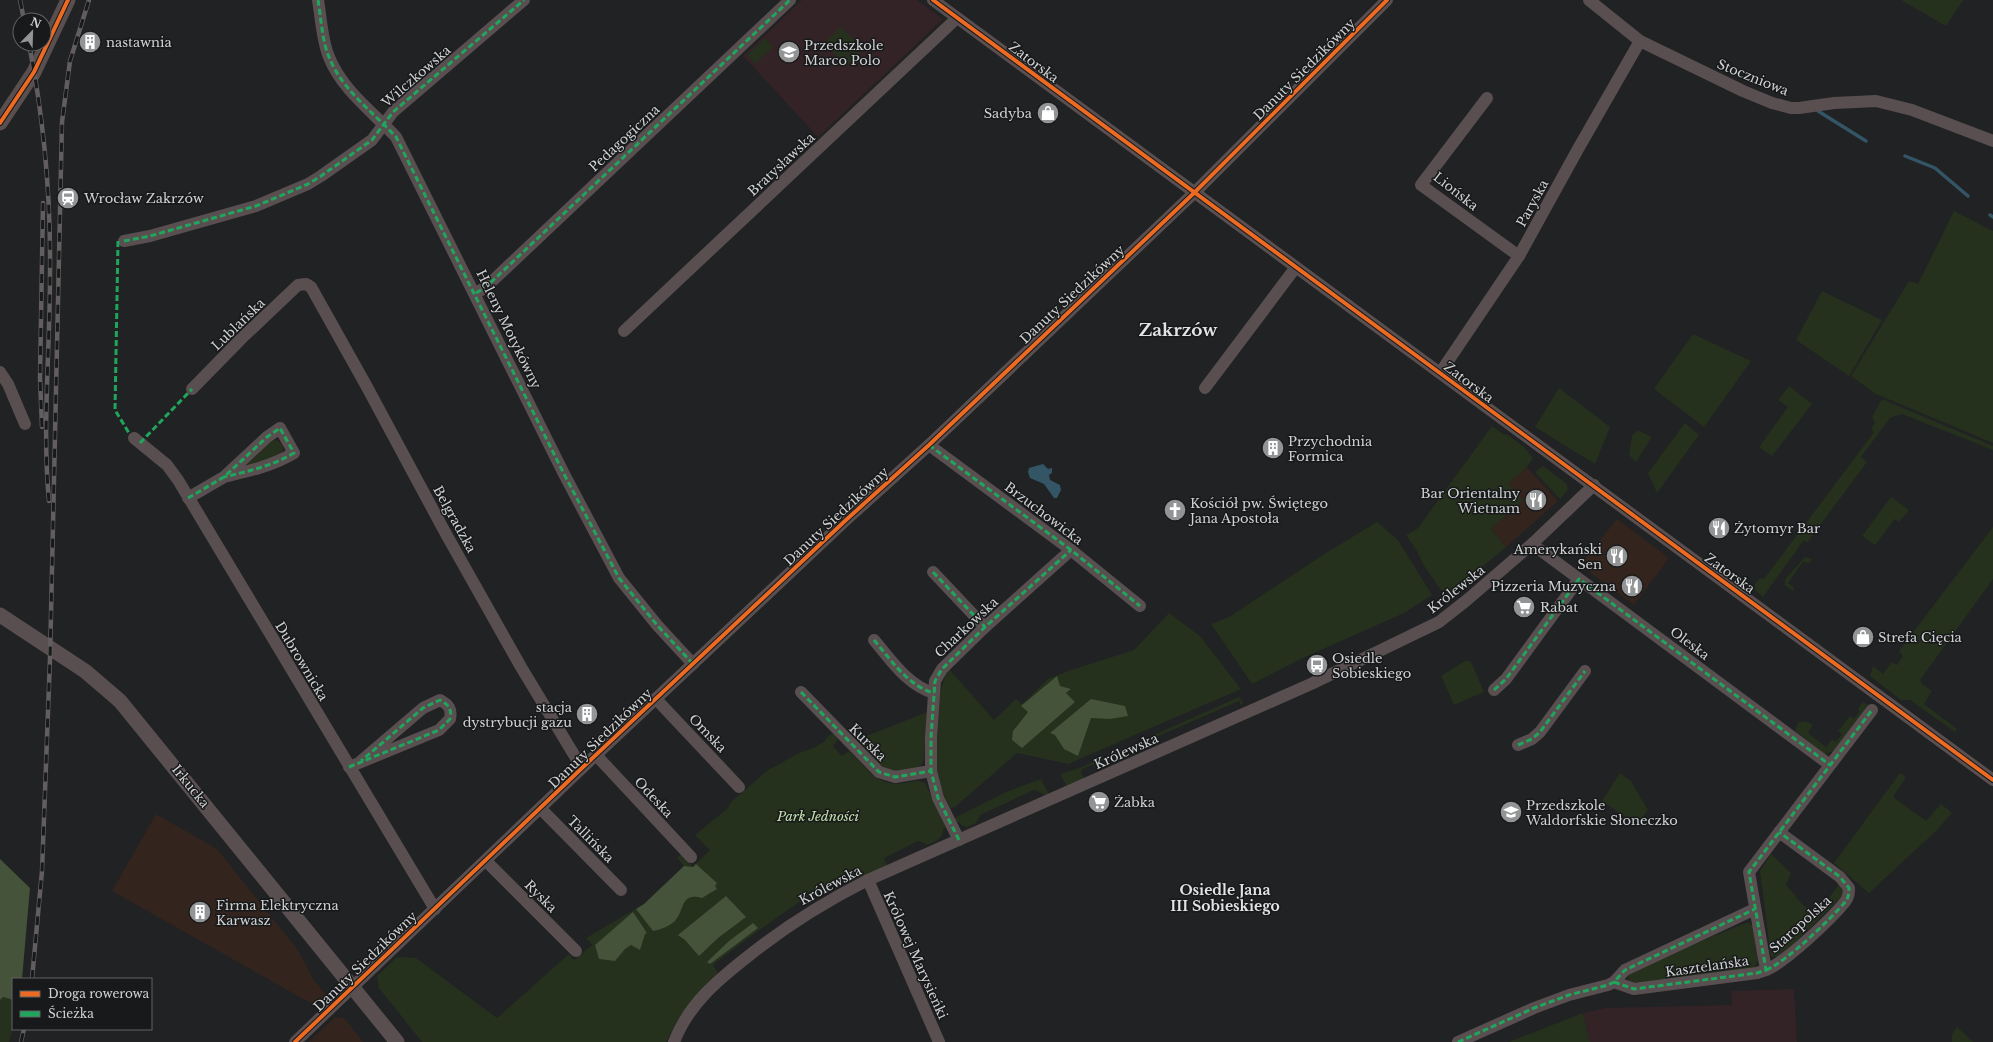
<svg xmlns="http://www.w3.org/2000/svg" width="1993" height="1042" font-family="'Libre Baskerville',serif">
<rect width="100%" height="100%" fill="#212223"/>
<!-- commercial -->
<g fill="#33241e">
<polygon points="1527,467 1558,501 1506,547 1491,529 1523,500 1508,484"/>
<polygon points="1617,519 1669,558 1634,605 1580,565"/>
<polygon points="156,814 217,849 298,950 313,979 326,995 314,1005 112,891"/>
<polygon points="335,1017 344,1018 363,1042 309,1042"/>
</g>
<!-- education -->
<g fill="#332326">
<polygon points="802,0 917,0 943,19 818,137 743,56"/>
<polygon points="1794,989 1797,1042 1590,1042 1583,1013 1606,1008 1732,1005 1731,991"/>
</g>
<!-- green -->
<g fill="#25301d">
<polygon points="1901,0 1963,0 1946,26"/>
<polygon points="841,27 863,49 846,66 824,43"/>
<polygon points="765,38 773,47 755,64 747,55"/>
<polygon points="1954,211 1993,231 1993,443 1876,394 1851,376 1909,281 1918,284"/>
<polygon points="1822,291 1882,320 1849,376 1796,340"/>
<polygon points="1693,334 1751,361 1704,427 1654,389"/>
<polygon points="1789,386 1812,404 1772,456 1759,447 1788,407 1778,400"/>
<polygon points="1559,388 1610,427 1595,464 1535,427"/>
<polygon points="1882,399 1993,446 1993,450 1902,414 1890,418 1861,457 1867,462 1807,543 1804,540 1763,597 1755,590 1755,584 1760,578 1764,579 1874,432 1871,429 1875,422 1872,417"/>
<polygon points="1685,423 1699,435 1657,493 1648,473"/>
<polygon points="1492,426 1503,434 1508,435 1524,447 1533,458 1527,467 1508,484 1523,500 1491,529 1506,547 1446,597 1424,566 1417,551 1406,535 1418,528"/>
<polygon points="1637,430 1652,437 1636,462 1629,455 1632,436"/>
<path d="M274 440C281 441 283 445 283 451L279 456 239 468 270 441Z"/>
<polygon points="1543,466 1567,484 1568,490 1560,499 1535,472"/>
<polygon points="1891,497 1909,510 1899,522 1895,519 1875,545 1862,536"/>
<polygon points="1377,522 1398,540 1432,595 1404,613 1305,657 1252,684 1211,624 1229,617 1329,551"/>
<polygon points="1993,527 1993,579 1920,680 1922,684 1932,691 1924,704 1957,729 1955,732 1910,700 1901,700 1870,676 1873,666 1883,674 1892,662 1897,665 1903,656 1899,651"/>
<polygon points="1805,557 1812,559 1809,563 1803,562 1788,583 1794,588 1793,591 1785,585 1785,579"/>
<path d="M1169 613 1200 636 1241 689 1068 764 1017 753 955 807 950 808C945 797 939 786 937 773 934 752 936 686 949 669L994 720 1016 699 1022 704 1048 679 1071 670 1134 650Z"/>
<polygon points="1465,661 1469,661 1472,664 1484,692 1454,705 1441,676"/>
<polygon points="1239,697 1243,702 1241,706 1239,701 1083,769 1081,772 1084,779 1067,786 1061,776 1063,773 1082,767"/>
<path d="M1863 702 1868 705 1834 751 1825 754 1795 731 1798 723C1804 720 1808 722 1813 725L1808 733 1826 747 1832 739 1836 742 1842 734 1838 731 1850 716 1854 719 1860 711 1858 709Z"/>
<polygon points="927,712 924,760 920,767 898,772 883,769 854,741"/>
<path d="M834 734 838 740 833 746 842 756 849 751 851 753C867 768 879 788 904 783 912 782 918 779 925 783L946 828 943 829C943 839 936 841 928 845L918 841 884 858 887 866 846 884 842 876C796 902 755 933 713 965L718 973C696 993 679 1015 666 1042H422L379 988 377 976 397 957 416 958 497 1018 569 954 574 960 592 945 586 938 644 904 684 866 677 858 681 854 693 867 710 850 695 835 728 808 731 802 768 770 801 752 811 749 824 742 829 735Z"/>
<polygon points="1620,773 1631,781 1648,810 1637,825 1602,801"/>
<polygon points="1900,773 1906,777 1893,797 1926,821 1941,804 1952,813 1937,830 1869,893 1834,863"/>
<polygon points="1041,779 1049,794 1046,795 1034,790 980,815 976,823 967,827 961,825 959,822 956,823 954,818 1006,792"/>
<path d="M1771 854 1791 873 1786 885C1797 896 1803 912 1820 910L1840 883 1846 892 1782 956 1771 957 1760 871Z"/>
<polygon points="1748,922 1755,928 1758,960 1755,968 1632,983 1628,979 1628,975 1687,947"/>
<polygon points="3,997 13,1000 13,1028 9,1042 0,1042 0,1000"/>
<polygon points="1583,1013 1590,1042 1509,1042"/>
<polygon points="1957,1027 1973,1042 1952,1042 1952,1034"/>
</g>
<!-- forest -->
<g fill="#445339">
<polygon points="1057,676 1060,686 1071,689 1066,693 1075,702 1022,748 1012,740 1013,731 1028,712 1021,706"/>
<polygon points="1091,699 1125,706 1128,716 1110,719 1091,718 1078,756 1064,749 1055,735 1050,733"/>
<polygon points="0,859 30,888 22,979 13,979 13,1000 3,997 0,1000"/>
<path d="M696 864 717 883 715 886 717 889 702 898C680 892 685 910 675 921 668 927 662 929 653 931L636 909 644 904 684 866 693 867Z"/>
<polygon points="726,896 746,917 718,938 699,956 685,940 678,935"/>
<polygon points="633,912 647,933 645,934 640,950 631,945 625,949 615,961 599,959 595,945"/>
<polygon points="753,923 758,928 710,964 707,962 729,941"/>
</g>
<!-- water -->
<polygon fill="#335565" points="1043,464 1048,469 1052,468 1052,473 1049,475 1050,480 1060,485 1061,490 1057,498 1054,498 1044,484 1030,478 1028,472 1029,468"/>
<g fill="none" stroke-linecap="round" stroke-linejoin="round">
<!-- stream -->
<g stroke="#335565" stroke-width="3.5">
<polyline points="1818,111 1866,141"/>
<polyline points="1905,156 1935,168 1968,196"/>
<polyline points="1990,215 1993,217"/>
</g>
<!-- minor -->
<g stroke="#594f50" stroke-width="12">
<path d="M318 0C321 17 322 41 329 57 342 90 373 112 396 137L564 474 619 578 657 625 693 664"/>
<polyline points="933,0 1993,780"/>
<polyline points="1589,0 1640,41 1743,91 1772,103 1791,108 1799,108 1834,103 1876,101 1912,110 1993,141"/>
<polyline points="1487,98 1421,185 1519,256"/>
<polyline points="124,241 150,236 256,206 308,184 321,176 372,140 393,112 524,0"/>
<polyline points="476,293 486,287 790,0"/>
<polyline points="624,331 957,18"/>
<polyline points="0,372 8,384 25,424"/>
<polyline points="1440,373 1519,256 1578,149 1640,41"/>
<polyline points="1205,388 1296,267"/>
<polyline points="192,389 242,338 298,285 306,284 311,287 367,387 446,534 521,667 582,768"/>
<polyline points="134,438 167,465 178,480 435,909"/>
<polyline points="929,445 1071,550 1140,606"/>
<path d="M188 498 224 477 267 437 280 428 294 453C272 466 249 471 224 477"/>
<polyline points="1532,544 1830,765"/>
<polyline points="933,572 985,627"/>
<path d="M874 640C891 660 908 686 934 693"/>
<polyline points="1494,690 1506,679 1579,579"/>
<polyline points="801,692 879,772 895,777 931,771"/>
<polyline points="656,699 739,787"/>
<polyline points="1518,745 1532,739 1540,732 1585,671"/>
<polyline points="596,755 691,857"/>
<path d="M349 767 439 730 450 719C452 709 449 705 440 700L423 708 361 761"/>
<polyline points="541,809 621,890"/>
<polyline points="959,840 938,798 931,771 931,737 935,681 942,669 985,627 1071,550"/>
<polyline points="486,861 576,951"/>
<polyline points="868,880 939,1042"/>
<path d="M1766 970C1786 962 1831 919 1845 902 1849 897 1849 893 1849 888L1840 877 1779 832"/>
<polyline points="1614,982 1634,989 1757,973 1766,970 1749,872 1872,710"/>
<polyline points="295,1042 582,768 846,520 929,445 1194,193 1387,0"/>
<path d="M674 1042C689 1003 719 979 751 954 789 924 824 902 868 880L1311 684 1439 622 1467 600 1532 544 1594 485"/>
<polyline points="1458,1042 1534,1008 1569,995 1608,985 1614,982 1625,970 1755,909"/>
</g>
<!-- tertiary -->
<g stroke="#594f50" stroke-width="15">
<polyline points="0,123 34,72 68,0"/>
<polyline points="0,615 85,671 120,701 397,1042"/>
</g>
<!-- rail casing -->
<g stroke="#625e5f" stroke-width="4.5">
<g id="rail">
<polyline points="20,0 24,20"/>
<path d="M29 44C44 120 51 199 50 276 50 350 42 428 49 501"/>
<polyline points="42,427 40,378 43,203"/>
<polyline points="32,979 42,871 50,659 62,122 70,61 89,0"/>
<polyline points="21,1042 24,1029"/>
</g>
</g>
<!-- rail -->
<use href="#rail" stroke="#17191a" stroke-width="3" stroke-dasharray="9" stroke-linecap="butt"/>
<!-- quiet -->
<g stroke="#20a55d" stroke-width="3" stroke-dasharray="6 3" stroke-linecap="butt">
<path d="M318 0C321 17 322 41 329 57 342 90 373 112 396 137L564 474 619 578 657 625 693 664"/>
<polyline points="118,241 115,410 129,433"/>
<polyline points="124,241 150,236 256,206 308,184 321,176 372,140 393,112 524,0"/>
<polyline points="476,293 486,287 790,0"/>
<polyline points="140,443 192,389"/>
<polyline points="929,445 1071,550 1140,606"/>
<path d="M188 498 224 477 267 437 280 428 294 453C272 466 249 471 224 477"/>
<polyline points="933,572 985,627"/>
<path d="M874 640C891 660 908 686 934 693"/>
<polyline points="1494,690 1506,679 1579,579 1830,765"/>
<polyline points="801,692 879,772 895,777 931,771"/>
<polyline points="1518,745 1532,739 1540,732 1585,671"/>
<path d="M349 767 439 730 450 719C452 709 449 705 440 700L423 708 361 761"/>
<polyline points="959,840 938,798 931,771 931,737 935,681 942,669 985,627 1071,550"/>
<path d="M1766 970C1786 962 1831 919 1845 902 1849 897 1849 893 1849 888L1840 877 1779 832"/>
<polyline points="1614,982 1634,989 1757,973 1766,970 1749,872 1872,710"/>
<polyline points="1458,1042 1534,1008 1569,995 1608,985 1614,982 1625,970 1755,909"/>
</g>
<!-- cycleway casing -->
<g stroke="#17191a" stroke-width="6">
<g id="cycleway">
<polyline points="933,0 1993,780"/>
<polyline points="0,123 34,72 68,0"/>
<polyline points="295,1042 582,768 846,520 929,445 1194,193 1387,0"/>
</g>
</g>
<!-- cycleway -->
<use href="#cycleway" stroke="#ed6a23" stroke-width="4"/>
</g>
<!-- icons -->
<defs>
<g id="building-disc" transform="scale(1.15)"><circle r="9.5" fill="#939495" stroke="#17191a"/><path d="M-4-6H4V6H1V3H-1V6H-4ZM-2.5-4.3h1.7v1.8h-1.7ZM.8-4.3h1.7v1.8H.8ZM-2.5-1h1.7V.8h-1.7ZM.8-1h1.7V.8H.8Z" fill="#fff"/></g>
<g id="school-disc" transform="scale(1.15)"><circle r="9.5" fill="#939495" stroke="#17191a"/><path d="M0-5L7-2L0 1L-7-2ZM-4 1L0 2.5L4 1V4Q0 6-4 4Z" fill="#fff"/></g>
<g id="shop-disc" transform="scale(1.15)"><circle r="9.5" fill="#939495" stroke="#17191a"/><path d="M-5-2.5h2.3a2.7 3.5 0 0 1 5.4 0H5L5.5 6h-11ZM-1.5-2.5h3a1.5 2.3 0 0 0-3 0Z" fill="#fff"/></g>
<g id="station-disc" transform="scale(1.15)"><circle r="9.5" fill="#939495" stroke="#17191a"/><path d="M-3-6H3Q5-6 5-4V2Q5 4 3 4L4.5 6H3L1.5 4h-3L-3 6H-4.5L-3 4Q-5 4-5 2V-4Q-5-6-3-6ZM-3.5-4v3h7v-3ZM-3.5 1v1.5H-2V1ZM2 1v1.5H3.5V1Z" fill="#fff"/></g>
<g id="restaurant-disc" transform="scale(1.15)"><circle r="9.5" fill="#939495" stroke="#17191a"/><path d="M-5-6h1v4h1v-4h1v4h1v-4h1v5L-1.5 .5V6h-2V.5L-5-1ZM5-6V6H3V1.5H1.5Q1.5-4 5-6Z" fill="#fff"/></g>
<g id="church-disc" transform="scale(1.15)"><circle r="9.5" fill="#939495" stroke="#17191a"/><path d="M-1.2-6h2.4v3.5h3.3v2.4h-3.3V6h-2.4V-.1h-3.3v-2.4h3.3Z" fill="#fff"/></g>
<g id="supermarket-disc" transform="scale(1.15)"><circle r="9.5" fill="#939495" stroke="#17191a"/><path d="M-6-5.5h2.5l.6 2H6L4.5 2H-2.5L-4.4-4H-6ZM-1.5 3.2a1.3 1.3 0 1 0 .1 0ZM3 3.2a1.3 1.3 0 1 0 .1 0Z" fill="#fff"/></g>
<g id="bus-disc" transform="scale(1.15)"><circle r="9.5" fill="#939495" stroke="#17191a"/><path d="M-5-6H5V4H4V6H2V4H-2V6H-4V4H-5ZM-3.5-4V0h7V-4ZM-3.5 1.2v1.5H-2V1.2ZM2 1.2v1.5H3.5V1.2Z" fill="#fff"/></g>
</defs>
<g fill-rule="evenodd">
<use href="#building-disc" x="90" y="42"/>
<use href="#school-disc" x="789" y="52"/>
<use href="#shop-disc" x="1048" y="113"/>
<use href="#station-disc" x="68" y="198"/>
<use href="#building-disc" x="1273" y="448"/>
<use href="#restaurant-disc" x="1536" y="500"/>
<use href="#church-disc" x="1175" y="510"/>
<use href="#restaurant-disc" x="1719" y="528"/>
<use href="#restaurant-disc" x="1617" y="556"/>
<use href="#restaurant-disc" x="1632" y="586"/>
<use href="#supermarket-disc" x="1524" y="607"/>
<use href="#shop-disc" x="1863" y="637"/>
<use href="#bus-disc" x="1317" y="665"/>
<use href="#building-disc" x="587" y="714"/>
<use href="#supermarket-disc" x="1099" y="802"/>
<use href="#school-disc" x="1511" y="812"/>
<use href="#building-disc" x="200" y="912"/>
</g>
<g text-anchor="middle" stroke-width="3" stroke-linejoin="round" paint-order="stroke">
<!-- poi labels -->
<g font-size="13" fill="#d0d1d3" stroke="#17191a" text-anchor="start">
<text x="106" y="47">nastawnia</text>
<text x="804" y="50">Przedszkole<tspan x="804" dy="15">Marco Polo</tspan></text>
<text x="1032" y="118" text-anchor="end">Sadyba</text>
<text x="84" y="203">Wrocław Zakrzów</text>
<text x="1288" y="446">Przychodnia<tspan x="1288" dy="15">Formica</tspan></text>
<text x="1520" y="498" text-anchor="end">Bar Orientalny<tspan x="1520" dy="15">Wietnam</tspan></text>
<text x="1190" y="508">Kościół pw. Świętego<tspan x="1190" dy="15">Jana Apostoła</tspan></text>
<text x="1734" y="533">Żytomyr Bar</text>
<text x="1602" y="554" text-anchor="end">Amerykański<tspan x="1602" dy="15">Sen</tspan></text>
<text x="1616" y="591" text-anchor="end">Pizzeria Muzyczna</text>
<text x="1540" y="612">Rabat</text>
<text x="1878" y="642">Strefa Cięcia</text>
<text x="1332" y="663">Osiedle<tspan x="1332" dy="15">Sobieskiego</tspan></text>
<text x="572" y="712" text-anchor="end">stacja<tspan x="572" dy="15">dystrybucji gazu</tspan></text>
<text x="1114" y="807">Żabka</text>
<text x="1526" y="810">Przedszkole<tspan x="1526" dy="15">Waldorfskie Słoneczko</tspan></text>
<text x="216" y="910">Firma Elektryczna<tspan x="216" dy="15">Karwasz</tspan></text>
</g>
<!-- street labels -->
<g font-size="13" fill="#d0d1d3" stroke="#17191a">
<text transform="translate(1034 62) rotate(37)" y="5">Zatorska</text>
<text transform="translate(1304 69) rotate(-45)" y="5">Danuty Siedzikówny</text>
<text transform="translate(416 76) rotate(-41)" y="5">Wilczkowska</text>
<text transform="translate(1753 77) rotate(22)" y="5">Stoczniowa</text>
<text transform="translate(624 138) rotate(-43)" y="5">Pedagogiczna</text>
<text transform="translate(781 164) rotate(-43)" y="5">Bratysławska</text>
<text transform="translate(1456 191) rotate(38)" y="5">Liońska</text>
<text transform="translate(1532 203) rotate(-61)" y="5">Paryska</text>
<text transform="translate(1072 294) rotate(-43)" y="5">Danuty Siedzikówny</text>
<text transform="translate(238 324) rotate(-44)" y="5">Lublańska</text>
<text transform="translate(509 329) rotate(64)" y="5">Heleny Motykówny</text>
<text transform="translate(1469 382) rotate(37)" y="5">Zatorska</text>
<text transform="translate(1044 513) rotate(37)" y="5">Brzuchowicka</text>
<text transform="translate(836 516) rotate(-43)" y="5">Danuty Siedzikówny</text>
<text transform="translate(455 519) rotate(61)" y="5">Belgradzka</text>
<text transform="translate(1730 573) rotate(36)" y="5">Zatorska</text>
<text transform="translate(1456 589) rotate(-38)" y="5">Królewska</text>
<text transform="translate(966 627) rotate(-43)" y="5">Charkowska</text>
<text transform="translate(1690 643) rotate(37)" y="5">Oleska</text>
<text transform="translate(302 661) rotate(59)" y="5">Dubrownicka</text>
<text transform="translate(708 733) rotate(46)" y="5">Omska</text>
<text transform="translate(600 738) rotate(-44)" y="5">Danuty Siedzikówny</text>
<text transform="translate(868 742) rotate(45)" y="5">Kurska</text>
<text transform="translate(1126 751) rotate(-24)" y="5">Królewska</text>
<text transform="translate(191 786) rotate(51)" y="5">Irkucka</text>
<text transform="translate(654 797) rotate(47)" y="5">Odeska</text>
<text transform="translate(591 839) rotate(45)" y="5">Tallińska</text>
<text transform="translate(830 885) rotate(-28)" y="5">Królewska</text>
<text transform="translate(541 896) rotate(45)" y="5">Ryska</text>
<text transform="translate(1800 924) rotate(-42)" y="5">Staropolska</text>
<text transform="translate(916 955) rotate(66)" y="5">Królowej Marysieńki</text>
<text transform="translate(365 961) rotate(-44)" y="5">Danuty Siedzikówny</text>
<text transform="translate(1707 966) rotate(-8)" y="5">Kasztelańska</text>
</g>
<!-- park labels -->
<g font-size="13" font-style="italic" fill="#c3e2ab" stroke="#17191a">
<text x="818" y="821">Park Jedności</text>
</g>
<!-- neighbourhood labels -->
<g font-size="14" font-weight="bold" fill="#e1e3e5" stroke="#17191a">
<text x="1225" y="895">Osiedle Jana<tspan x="1225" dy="16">III Sobieskiego</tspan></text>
</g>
<!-- district labels -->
<g font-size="17" font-weight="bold" fill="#e1e3e5" stroke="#17191a">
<text x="1178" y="336">Zakrzów</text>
</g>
</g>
<!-- legend -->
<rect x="12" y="978" width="140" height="52" fill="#17191a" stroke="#616364"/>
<rect x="20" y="991" width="20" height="6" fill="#ed6a23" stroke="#616364"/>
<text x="48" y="998" font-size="12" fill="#d0d1d3">Droga rowerowa</text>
<rect x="20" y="1011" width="20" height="6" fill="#20a55d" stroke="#616364"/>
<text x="48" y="1018" font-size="12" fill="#d0d1d3">Ścieżka</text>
<!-- north arrow -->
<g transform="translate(32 32) rotate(23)"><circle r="19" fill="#17191a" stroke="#616364"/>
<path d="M0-3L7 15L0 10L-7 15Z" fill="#939495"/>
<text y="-6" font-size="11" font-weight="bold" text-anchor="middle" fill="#d0d1d3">N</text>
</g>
</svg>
